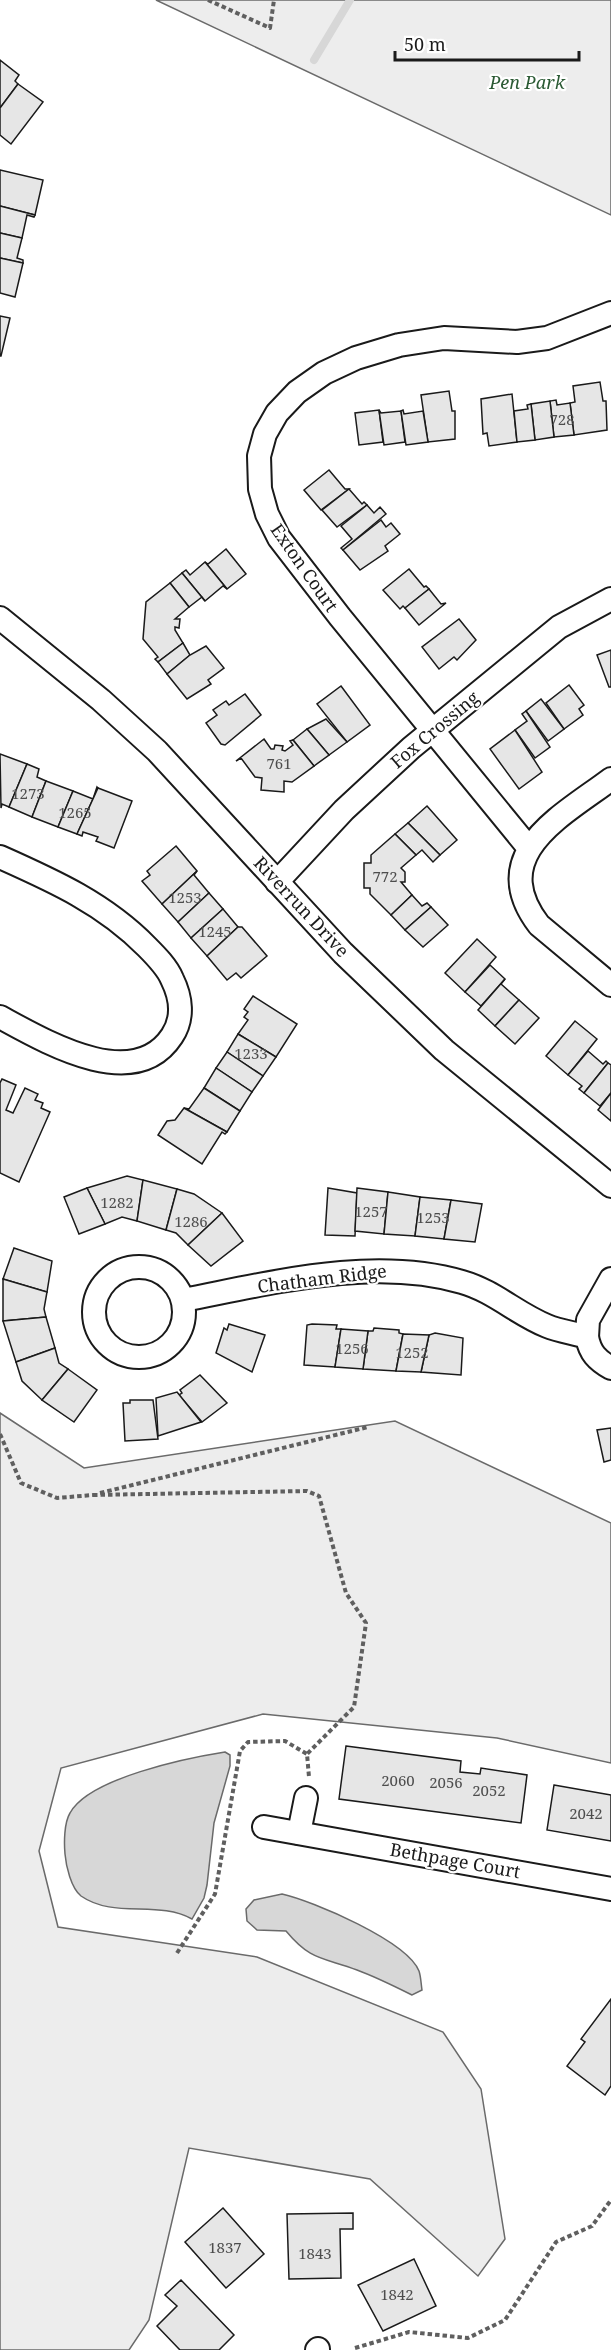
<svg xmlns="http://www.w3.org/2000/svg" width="611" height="2350" font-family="'Noto Serif',serif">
<rect width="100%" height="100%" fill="#fff"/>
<!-- built -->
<g fill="#ededed" stroke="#6a6a6a" stroke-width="1.5">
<polygon points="156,0 611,0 611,215"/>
<polygon points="0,1413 84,1468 395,1421 611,1523 611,1763 497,1738 263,1714 61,1768 39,1851 58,1927 257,1957 443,2032 481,2089 505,2239 478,2276 370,2179 189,2148 149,2320 129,2350 0,2350"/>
</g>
<!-- water -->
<g fill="#d7d7d7" stroke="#6a6a6a" stroke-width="1.5">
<path d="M225 1752 230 1755V1766L214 1823 207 1885 204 1898 192 1919C158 1900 114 1919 81 1896 71 1888 66 1866 65 1854 64 1843 64 1823 70 1813 89 1778 187 1758 225 1752Z"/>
<path d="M282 1894C313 1901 407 1941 419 1971 421 1977 421 1984 422 1990L412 1995C394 1986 376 1977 357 1970 322 1957 311 1961 286 1931L257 1930 247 1921 246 1909 254 1900Z"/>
</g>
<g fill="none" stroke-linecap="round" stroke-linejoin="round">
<!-- stream -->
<polyline stroke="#d7d7d7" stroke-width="8" points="314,60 350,0"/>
</g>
<!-- building -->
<g fill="#e6e6e6" stroke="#1a1a1a" stroke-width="1.5">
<polygon points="0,60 19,75 15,81 18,84 0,108"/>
<polygon points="18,84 43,102 11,144 0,135 0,108"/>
<polygon points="0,170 43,180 35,215 0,206"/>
<polygon points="0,206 35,215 34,217 27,215 22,238 0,233"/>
<polygon points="0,233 22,238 17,258 23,260 23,263 0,258"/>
<polygon points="0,258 23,263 15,297 0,293"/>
<polygon points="0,316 10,318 1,356 0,356"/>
<polygon points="600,382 603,401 606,401 607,430 574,435 570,403 575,402 573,386"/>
<polygon points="449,391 452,411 455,411 455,439 428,442 421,395"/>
<polygon points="512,394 517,442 489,446 487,433 483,434 481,399"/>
<polygon points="556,400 557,405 570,403 574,435 554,437 550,401"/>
<polygon points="550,401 554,437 535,440 531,404"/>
<polygon points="531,404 535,440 517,442 514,411 528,409 527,405"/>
<polygon points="379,410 383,442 359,445 355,413"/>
<polygon points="379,410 381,413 401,411 405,442 384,445"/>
<polygon points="403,410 404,414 423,411 428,442 406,445 401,411"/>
<polygon points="329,470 345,489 349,489 321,510 304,490"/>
<polygon points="349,489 362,504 364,502 367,505 337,527 322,510"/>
<polygon points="367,505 374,513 380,507 386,514 343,550 341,548 352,539 341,526"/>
<polygon points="381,520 386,527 391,523 400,534 385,546 388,551 360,570 343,550"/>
<polygon points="226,549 246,574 227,589 205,562 208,564"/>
<polygon points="205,562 227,589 223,586 205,601 182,573 186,570 190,575"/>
<polygon points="409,569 424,587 426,586 429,589 405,608 403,606 400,609 383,590"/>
<polygon points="182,573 205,601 202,597 189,607 170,583"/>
<polygon points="170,583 189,607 175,619 180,619 179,628 175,627 175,630 183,643 158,662 155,659 158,657 143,639 146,602"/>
<polygon points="429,589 441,604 446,603 419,625 405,608"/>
<polygon points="459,619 476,640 457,660 454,657 439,669 422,647"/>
<polygon points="183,643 190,655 167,674 158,662"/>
<polygon points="206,646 224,668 208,680 211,684 187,699 167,674 190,655"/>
<polygon points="611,650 611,687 609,687 597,655"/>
<polygon points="569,685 584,705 579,709 583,715 564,729 546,703"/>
<polygon points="341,686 370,725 347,742 317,704"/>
<polygon points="245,694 261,715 225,745 221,744 206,723 217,715 213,710 226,701 229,705"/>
<polygon points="541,699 564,729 548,741 526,711"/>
<polygon points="526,711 550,747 535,758 515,730 527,721 522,714"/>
<polygon points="326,719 347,742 329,755 307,729"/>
<polygon points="307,729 329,755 314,766 293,740"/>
<polygon points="515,730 542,772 519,789 490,749"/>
<polygon points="264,739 271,749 274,749 275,745 283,746 282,750 285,751 293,745 290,741 293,740 314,766 292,782 284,781 284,792 261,790 262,778 255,777 241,758 236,761"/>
<polygon points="0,754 27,764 9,807 2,804 1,808"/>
<polygon points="27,764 39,769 37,777 46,781 32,817 9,807"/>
<polygon points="46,781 73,791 58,827 32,817"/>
<polygon points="97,787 98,788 77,834 58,827 73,791 93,799"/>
<polygon points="98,788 132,801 114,848 96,841 98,837 83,832 82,836 77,834"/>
<polygon points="427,806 457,840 440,855 408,823"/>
<polygon points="408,823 440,855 433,862 422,850 416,855 395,834"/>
<polygon points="395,834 416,855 401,868 405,872 405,882 401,882 412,895 391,915 370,894 370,888 364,888 364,863 371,863 371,855"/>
<polygon points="176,846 197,871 162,904 142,881 150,875 147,871"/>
<polygon points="197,871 194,875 209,893 178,922 162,904"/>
<polygon points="209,893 223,909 191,938 178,922"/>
<polygon points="412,895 422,906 427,903 431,907 405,930 391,915"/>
<polygon points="431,907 448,925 423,947 405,930"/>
<polygon points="223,909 238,927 207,956 191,938"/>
<polygon points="238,927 242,927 267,956 241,978 236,973 227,980 207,956"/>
<polygon points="477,939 496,957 465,992 445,973"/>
<polygon points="490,965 505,979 481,1006 465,992"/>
<polygon points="505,979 501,984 519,1000 495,1026 478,1010"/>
<polygon points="253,996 297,1024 276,1057 238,1034 248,1020 244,1017 248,1012 244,1009"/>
<polygon points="519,1000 539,1018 515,1044 495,1026"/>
<polygon points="575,1021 597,1039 568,1075 546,1056"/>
<polygon points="238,1034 276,1057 263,1076 227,1052"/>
<polygon points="588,1051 603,1064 606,1061 608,1063 584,1093 579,1089 582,1086 568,1075"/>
<polygon points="227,1052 263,1076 252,1092 216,1068"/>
<polygon points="608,1063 611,1065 611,1093 600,1106 584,1093"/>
<polygon points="216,1068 252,1092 240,1111 204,1088"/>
<polygon points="2,1079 16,1085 6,1110 13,1113 25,1088 38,1094 35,1100 43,1103 41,1108 50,1112 19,1182 0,1173 0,1083"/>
<polygon points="204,1088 240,1111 227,1132 184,1108 189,1109"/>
<polygon points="611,1093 611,1121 598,1110"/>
<polygon points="184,1108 227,1132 225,1134 222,1132 202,1164 158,1135 167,1121 175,1120"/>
<polygon points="127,1176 143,1180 137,1221 122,1217 105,1224 87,1188"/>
<polygon points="143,1180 177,1189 166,1230 137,1221"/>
<polygon points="87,1188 105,1224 79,1234 64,1197"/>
<polygon points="328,1188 357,1193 355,1236 325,1235"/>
<polygon points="357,1188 388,1192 384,1234 355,1231"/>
<polygon points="177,1189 194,1194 222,1213 188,1245 176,1233 166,1230"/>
<polygon points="388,1192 420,1197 415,1236 384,1234"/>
<polygon points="420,1197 451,1200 444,1239 415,1236"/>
<polygon points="451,1200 482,1204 475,1242 444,1239"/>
<polygon points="222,1213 243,1241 211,1266 188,1245"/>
<polygon points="14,1248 52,1261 47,1292 3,1279"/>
<polygon points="3,1279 47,1292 44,1309 46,1317 3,1321"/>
<polygon points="46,1317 55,1348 16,1362 3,1321"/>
<polygon points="229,1324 265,1335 252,1372 216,1353 224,1328 227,1330"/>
<polygon points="312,1324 337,1325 336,1329 341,1329 335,1367 304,1365 307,1325"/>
<polygon points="374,1328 399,1330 399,1333 403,1334 396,1371 363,1369 368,1331 373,1331"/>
<polygon points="341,1329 368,1331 363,1369 335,1367"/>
<polygon points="435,1333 463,1338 461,1375 421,1372 429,1335"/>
<polygon points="403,1334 429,1335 421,1372 396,1371"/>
<polygon points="55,1348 59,1363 68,1369 42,1400 22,1381 16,1362"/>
<polygon points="68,1369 97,1390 74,1422 42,1400"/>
<polygon points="200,1375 227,1403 202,1422 179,1395 182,1393 180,1390"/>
<polygon points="177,1392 201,1422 158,1436 156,1398"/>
<polygon points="130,1400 153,1400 158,1439 125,1441 123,1403 130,1403"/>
<polygon points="611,1428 611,1460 604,1462 597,1430"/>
<polygon points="346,1746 461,1761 460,1772 480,1774 481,1768 527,1775 521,1823 339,1799"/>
<polygon points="554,1785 611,1795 611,1841 547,1830"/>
<polygon points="611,1999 611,2086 605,2095 567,2066 585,2042 581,2039"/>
<polygon points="223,2208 264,2254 226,2288 185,2242"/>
<polygon points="353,2213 353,2229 340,2229 341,2278 289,2279 287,2214"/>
<polygon points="414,2259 436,2306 383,2331 358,2285"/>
<polygon points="181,2280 234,2335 219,2350 180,2350 157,2326 177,2306 165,2295"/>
</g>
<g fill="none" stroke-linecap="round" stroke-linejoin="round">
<!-- street casing -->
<g stroke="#1a1a1a" stroke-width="26">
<g id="street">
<polyline points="0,618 101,700 157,751 343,953 444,1050 611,1186"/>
<path d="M611 779C562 816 485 854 539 925L611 985"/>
<polyline points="528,847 340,617 279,538 267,514 260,489 259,456 265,434 277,413 297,392 324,373 356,358 399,345 444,338 517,342 547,338 611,313"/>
<path d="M0 857C54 881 105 904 147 947 156 956 167 967 172 979 181 997 184 1018 172 1036 134 1094 46 1042 0 1017"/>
<polyline points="277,882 344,810 411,748 559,627 611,599"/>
<circle cx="139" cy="1312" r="45"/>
<path d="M183 1300C272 1283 373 1256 462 1282 494 1291 517 1314 547 1326 559 1331 574 1333 587 1337 590 1353 597 1360 611 1368"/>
<polyline points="587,1337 588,1320 611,1279"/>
<polyline points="264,1827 611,1889"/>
<polyline points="299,1833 306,1798"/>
<polyline points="317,2350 318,2349"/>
</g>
</g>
<!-- path -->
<g stroke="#5f5f5f" stroke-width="4" stroke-dasharray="4.5 3" stroke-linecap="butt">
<polyline points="208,0 270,28 274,0"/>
<polyline points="0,1434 21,1483 57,1498 93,1495"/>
<polyline points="100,1493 368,1427"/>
<polyline points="93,1495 307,1491 319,1496 346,1593 366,1623 354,1707 307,1754"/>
<polyline points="177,1953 215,1894 240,1751 248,1742 285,1741 307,1754 309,1777"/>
<polyline points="355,2348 409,2332 468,2338 505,2320 556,2242 592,2226 611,2200"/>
</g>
<!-- street -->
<use href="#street" stroke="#fff" stroke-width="22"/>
</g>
<g text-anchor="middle" stroke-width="4.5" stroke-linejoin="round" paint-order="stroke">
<!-- number labels -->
<g font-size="15" fill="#4d4d4d">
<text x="562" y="425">728</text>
<text x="279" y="769">761</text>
<text x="28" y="799">1273</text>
<text x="75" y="818">1265</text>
<text x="385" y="882">772</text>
<text x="185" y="903">1253</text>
<text x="215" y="937">1245</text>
<text x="251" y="1059">1233</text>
<text x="117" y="1208">1282</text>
<text x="371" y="1217">1257</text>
<text x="433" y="1223">1253</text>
<text x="191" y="1227">1286</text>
<text x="352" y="1354">1256</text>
<text x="412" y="1358">1252</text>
<text x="398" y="1786">2060</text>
<text x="446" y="1788">2056</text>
<text x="489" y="1796">2052</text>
<text x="586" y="1819">2042</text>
<text x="225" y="2253">1837</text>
<text x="315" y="2259">1843</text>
<text x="397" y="2300">1842</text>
</g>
<!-- park labels -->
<g font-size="18" font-style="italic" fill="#2b5a34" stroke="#fff">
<text x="527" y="89">Pen Park</text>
</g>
<!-- street labels -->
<g font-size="18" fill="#1a1a1a" stroke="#fff">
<text transform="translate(304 568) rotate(55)" y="6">Exton Court</text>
<text transform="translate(435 730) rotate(-40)" y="6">Fox Crossing</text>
<text transform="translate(301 907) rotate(47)" y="6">Riverrun Drive</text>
<text transform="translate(322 1279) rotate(-7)" y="6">Chatham Ridge</text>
<text transform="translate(455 1861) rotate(10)" y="6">Bethpage Court</text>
</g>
</g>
<!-- scale -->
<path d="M395 51v9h184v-9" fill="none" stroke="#1a1a1a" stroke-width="3"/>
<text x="404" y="51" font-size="18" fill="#1a1a1a" stroke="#ffffff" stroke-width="4.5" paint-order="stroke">50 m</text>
</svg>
